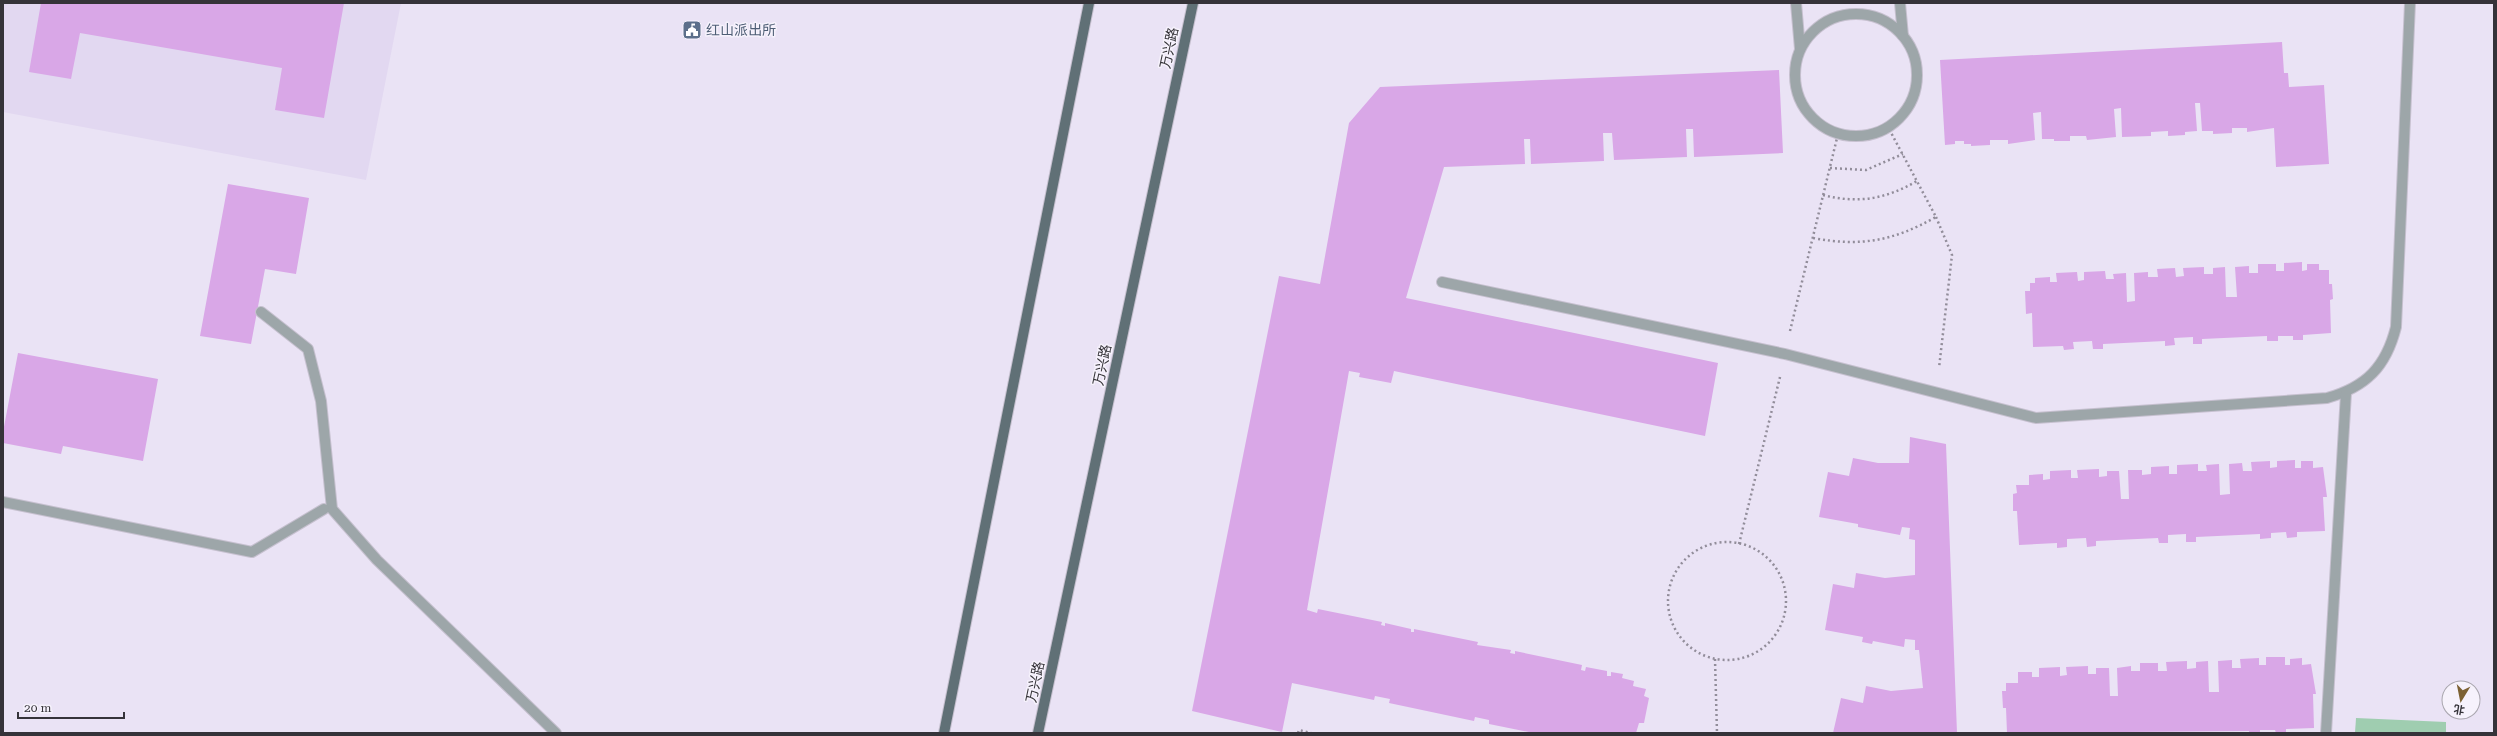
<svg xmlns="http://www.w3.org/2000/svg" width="2497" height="736" font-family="'Roboto Serif','Noto Sans SC',serif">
<rect width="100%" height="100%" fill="#eae3f5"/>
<!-- built -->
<polygon fill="#e2d8f1" points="3,3 401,3 366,180 3,112"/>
<!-- green -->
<polygon fill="#9fcdb0" points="2356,718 2446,722 2446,733 2355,733"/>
<!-- building -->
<g fill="#d9a7e7">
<polygon points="41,3 344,3 324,118 275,110 282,68 80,33 71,79 29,72"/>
<polygon points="2282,42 2284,73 2288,73 2289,87 2324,85 2329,164 2276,167 2274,128 2247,132 2247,128 2232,128 2232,133 2213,134 2213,131 2202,131 2200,103 2195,103 2197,131 2185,132 2185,135 2168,136 2168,131 2151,132 2151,136 2122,137 2121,108 2114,109 2116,137 2087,140 2086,136 2070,136 2070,141 2054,141 2054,139 2042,139 2041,112 2033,113 2035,140 2008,144 2008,140 1990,140 1990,145 1971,146 1971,144 1964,144 1964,141 1955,141 1955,144 1945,145 1940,60"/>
<polygon points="1779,70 1783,153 1694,157 1693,129 1686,129 1687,157 1614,160 1612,133 1603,133 1604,161 1531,164 1530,139 1524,139 1525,164 1444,167 1406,298 1718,363 1705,436 1394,371 1391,383 1359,377 1360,373 1349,371 1307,610 1317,613 1318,609 1382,622 1381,625 1385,626 1385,623 1411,629 1411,632 1414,632 1414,629 1478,642 1477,645 1511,650 1510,653 1515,654 1515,651 1582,665 1581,670 1585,671 1586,667 1607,671 1607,676 1611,676 1611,672 1623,674 1622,678 1634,681 1633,686 1646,689 1644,696 1649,698 1644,723 1639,723 1636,733 1534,733 1489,724 1489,720 1475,717 1474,721 1389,703 1390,699 1375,696 1374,700 1292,683 1282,732 1192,711 1279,276 1320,284 1349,123 1380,87"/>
<polygon points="228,184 309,198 296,274 265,269 251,344 200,336"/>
<polygon points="2302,262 2302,271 2307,270 2307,264 2319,264 2319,270 2329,270 2329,284 2332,284 2333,299 2330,300 2331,333 2303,335 2303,340 2293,340 2293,336 2278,336 2278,341 2267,341 2267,336 2202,339 2202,344 2193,344 2193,337 2174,338 2175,345 2165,346 2165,341 2103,344 2103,349 2093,349 2092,341 2073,342 2074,349 2064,350 2063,346 2033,347 2032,313 2026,314 2025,291 2030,291 2030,283 2035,283 2035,278 2050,277 2050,282 2057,282 2056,273 2077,272 2078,281 2084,280 2084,272 2105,271 2106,279 2114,279 2113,274 2126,273 2127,302 2135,301 2134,273 2148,272 2148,277 2158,277 2157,269 2175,268 2176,277 2184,276 2183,268 2204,267 2204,274 2213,274 2213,268 2225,267 2226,297 2237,297 2235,267 2249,266 2249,273 2258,273 2258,264 2276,264 2276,271 2284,271 2284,263"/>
<polygon points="18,353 158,379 143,461 63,446 61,454 3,443 3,432"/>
<polygon points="1910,437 1946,444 1957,733 1833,733 1841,698 1863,703 1866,686 1891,691 1923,688 1919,650 1915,650 1915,640 1905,639 1904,647 1873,641 1872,644 1862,642 1863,637 1825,630 1833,584 1854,588 1856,573 1885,578 1915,575 1915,540 1909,539 1910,528 1902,527 1900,535 1858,527 1858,524 1819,517 1828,472 1849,476 1853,458 1878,463 1909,463"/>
<polygon points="2295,460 2295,468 2301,468 2301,461 2313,461 2313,468 2323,467 2327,497 2323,497 2325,531 2297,532 2297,537 2287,538 2286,532 2271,533 2271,538 2260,539 2260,534 2196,537 2196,542 2186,542 2186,534 2168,535 2168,543 2159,543 2158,538 2096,541 2096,546 2087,547 2086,538 2067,539 2067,547 2057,548 2057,543 2019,545 2017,511 2013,511 2013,494 2017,493 2016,485 2029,485 2029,475 2043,474 2043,480 2050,479 2050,471 2071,470 2071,478 2078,478 2077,470 2099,469 2099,477 2107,476 2107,471 2119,471 2121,499 2129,499 2128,470 2142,470 2142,475 2151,474 2151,467 2169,466 2169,474 2177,474 2177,465 2198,464 2198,471 2207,471 2206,465 2219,464 2220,495 2230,494 2229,464 2242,463 2243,471 2252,471 2251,462 2270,461 2270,468 2277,467 2277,461"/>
<polygon points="2266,657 2285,657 2285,665 2290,665 2290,659 2302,658 2302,665 2311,664 2316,694 2313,694 2314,728 2286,729 2286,733 2276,733 2275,730 2260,730 2260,733 2249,733 2249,731 2007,733 2006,708 2003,708 2002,691 2006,691 2006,683 2018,683 2018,672 2032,672 2032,677 2039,677 2039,668 2060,667 2060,676 2067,675 2066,667 2088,666 2088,674 2096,674 2096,668 2109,668 2110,696 2118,696 2117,668 2131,666 2131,671 2140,671 2140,663 2158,663 2158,671 2167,671 2166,662 2187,661 2187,669 2196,668 2196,662 2208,661 2209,692 2219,692 2218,661 2232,660 2232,668 2241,668 2240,659 2259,658 2259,665 2266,665"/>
</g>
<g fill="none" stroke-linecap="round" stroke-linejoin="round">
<!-- lane casing -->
<g stroke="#c6c0cf" stroke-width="12">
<g id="lane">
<polyline points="1796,3 1800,49"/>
<polyline points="1900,3 1903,36"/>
<circle cx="1856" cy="75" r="61"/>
<path d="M1442 282 1785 354 2036 418 2327 398C2366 387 2386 367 2396 327L2410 3"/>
<polyline points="261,312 308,349 321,401 332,509 377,560 556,733"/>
<polyline points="3,502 252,552 324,509"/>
<polyline points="2326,733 2346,393"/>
</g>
</g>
<!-- primary casing -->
<g stroke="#c6c0cf" stroke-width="12">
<g id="primary">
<polyline points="944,733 1089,3"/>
<polyline points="1038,733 1193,3"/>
</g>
</g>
<!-- path -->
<g stroke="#928d9a" stroke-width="2.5" stroke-dasharray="2 3" stroke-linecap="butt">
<polyline points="1830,168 1866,170 1903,154"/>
<path d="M1823 195C1858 204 1886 199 1917 181"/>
<polyline points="1936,217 1952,255 1939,368"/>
<path d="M1813 238C1861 247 1893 241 1936 217L1888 127"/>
<polyline points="1790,331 1838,134"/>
<circle cx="1727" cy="601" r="59"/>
<polyline points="1739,544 1780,377"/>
<polyline points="1715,659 1717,733"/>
<polyline points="1298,733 1299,730 1311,733"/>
</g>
<!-- lane -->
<use href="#lane" stroke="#9da6a9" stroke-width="10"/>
<!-- primary -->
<use href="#primary" stroke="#607076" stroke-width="10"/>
</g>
<!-- icons -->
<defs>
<g id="civic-square" transform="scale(1)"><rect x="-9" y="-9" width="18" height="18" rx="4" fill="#5c6f8a" stroke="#f6f2fc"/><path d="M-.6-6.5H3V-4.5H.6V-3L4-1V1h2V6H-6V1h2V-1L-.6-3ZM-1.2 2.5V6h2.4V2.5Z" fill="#fff"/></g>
</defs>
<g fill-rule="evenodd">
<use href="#civic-square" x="692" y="30"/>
</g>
<g text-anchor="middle" stroke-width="3" stroke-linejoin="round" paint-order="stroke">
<!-- service labels -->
<g font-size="14" fill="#4e5e75" stroke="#f6f2fc" text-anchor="start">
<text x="706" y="35">红山派出所</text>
</g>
<!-- street labels -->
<g font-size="14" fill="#353339" stroke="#f6f2fc">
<text transform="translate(1169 48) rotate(-78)" y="5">万兴路</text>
<text transform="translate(1102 365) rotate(-78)" y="5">万兴路</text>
<text transform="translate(1035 682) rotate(-78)" y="5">万兴路</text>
</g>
</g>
<!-- border -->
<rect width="2497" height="736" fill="none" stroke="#353339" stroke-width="8"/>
<!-- north arrow -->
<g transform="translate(2461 700) rotate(190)"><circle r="19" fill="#f6f2fc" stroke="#a9a6ae"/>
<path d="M0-3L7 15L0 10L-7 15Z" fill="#7d6234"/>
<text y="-6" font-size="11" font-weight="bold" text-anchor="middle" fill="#353339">北</text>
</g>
<!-- scale -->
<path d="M18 712v6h106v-6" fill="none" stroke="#353339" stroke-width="2"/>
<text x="24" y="712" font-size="12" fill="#353339" stroke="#f6f2fc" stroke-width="3" paint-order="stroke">20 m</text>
</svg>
